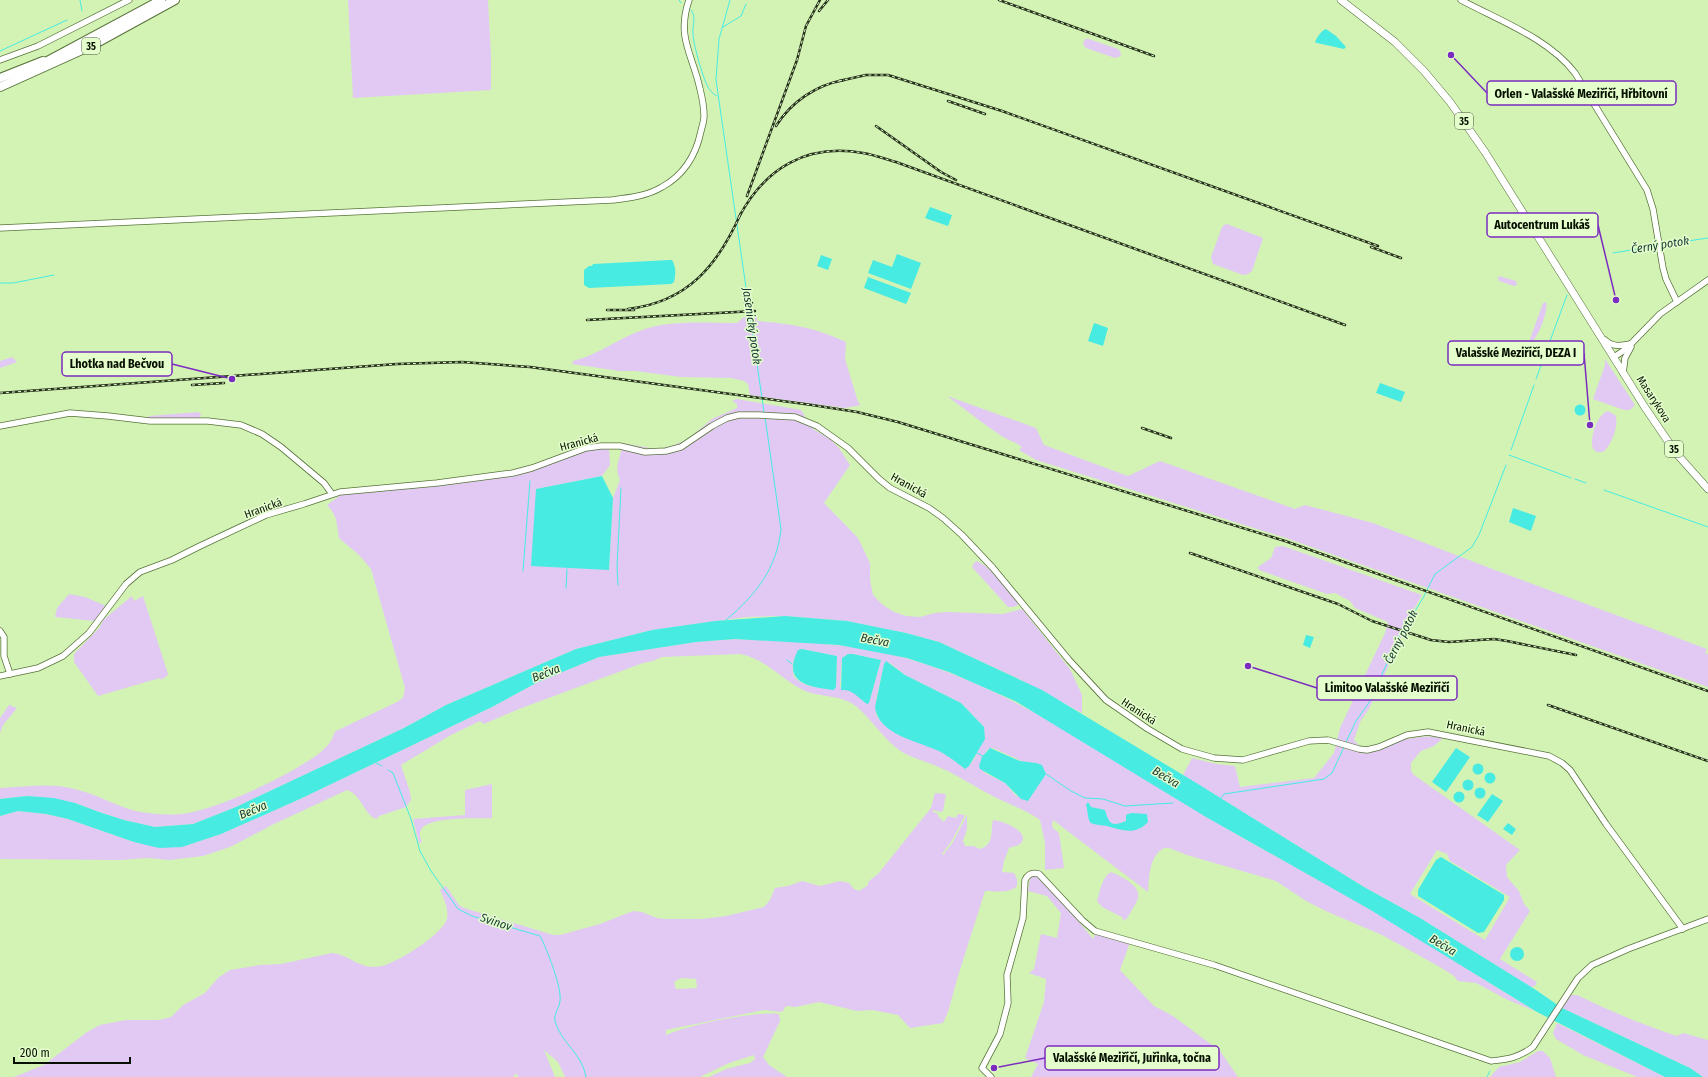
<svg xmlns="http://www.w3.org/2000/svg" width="1708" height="1077" font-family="'Fira Sans Condensed',sans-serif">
<rect width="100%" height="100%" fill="#d3f3b5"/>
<!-- green -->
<g fill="#e1c9f4" fill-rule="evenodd">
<polygon points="348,0 488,0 491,55 491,90 353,98"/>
<polygon points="1085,39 1089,39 1118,49 1120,51 1121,56 1115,58 1086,48 1083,44"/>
<polygon points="1227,224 1263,238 1252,271 1248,274 1243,275 1213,264 1211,257 1222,227 1224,225"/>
<polygon points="1499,276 1516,281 1517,285 1514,286 1499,281 1498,279"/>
<path d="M1546 302C1549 310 1538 338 1531 342L1530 339 1543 303Z"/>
<path d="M744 317H757V321C792 324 814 327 846 342L845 359 858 402 861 405 845 408 750 395 748 384 744 381 731 378 681 377 635 371H620L572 364 573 361C599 355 620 337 645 329 672 320 709 323 737 323Z"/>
<polygon points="12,357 17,362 0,368 0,361"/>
<polygon points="1605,359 1635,405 1630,410 1624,410 1593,399 1605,365"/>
<path d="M947 396 1036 428 1044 445 1128 476 1160 461 1295 509 1305 505 1373 523 1495 570 1707 649 1705 653 1708 654V687L1286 538 1036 460 1019 450 1022 447C1016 442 1007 440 1000 435 982 423 965 409 947 396Z"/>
<path d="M737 399 801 410 813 429 830 439 839 448 850 465 824 503 858 538 870 563V580L873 595 883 605 894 612 906 616 920 617 935 613 947 612 1003 614 1022 609 1070 669 1082 695V713L1019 679 939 642 906 633 847 621 785 616 747 617 652 630 576 649 446 705 404 728 338 759 236 807 193 824 155 827 124 820 99 812 75 803 27 796 0 799V788C23 787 47 783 70 788 93 792 113 805 136 811 154 815 175 816 193 812 230 803 286 777 317 755 322 751 329 745 332 739 334 735 333 732 338 730L397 702 403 698 405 688 371 569 360 556 339 538 336 519 332 511 327 505 342 494 507 476 584 451 601 447 609 448 610 465 602 476 536 489 609 570 613 498 620 480C613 464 622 458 622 443L656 449 672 446 688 439 712 419 737 408V404L732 401Z"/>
<path d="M1608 411 1615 415C1620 424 1611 446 1603 452H1597L1593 449C1589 439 1597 414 1608 411Z"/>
<polygon points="198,412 201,414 200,418 147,418 149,416"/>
<path d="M1283 546 1422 595 1413 611 1369 709 1360 722 1354 740 1361 747C1389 747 1414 732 1443 738L1434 746 1421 751 1411 763V771L1414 775 1520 850 1506 865 1507 877 1519 891 1524 904 1530 911 1500 959 1537 982 1535 986 1531 987 1420 918 1364 887 1183 775 1192 758 1217 764 1235 766 1240 787 1314 778 1334 753 1340 728 1385 633 1388 622 1355 608 1350 601 1335 593 1327 594 1259 570 1258 567 1271 558 1275 547ZM1437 850 1447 854 1450 861 1510 897 1485 940 1410 894Z"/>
<path d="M976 561C989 564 1009 592 1018 603V605L1013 607H1008L973 568 972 566Z"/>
<polygon points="69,594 85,597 106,606 95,621 55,617 57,608"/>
<polygon points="132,596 134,601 143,596 168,674 167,676 161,680 160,678 98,696 74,662 74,654 100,627 103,620"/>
<path d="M735 639C793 642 853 642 909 659 1018 691 1110 760 1207 817 1260 849 1315 877 1368 908 1425 941 1480 978 1537 1012L1506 999 1476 983 1458 981 1454 976 1440 967 1382 935 1328 912 1306 901 1276 881 1187 855 1169 848H1164C1149 856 1149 877 1148 892L1053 820 1052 827 1059 833 1064 868 1045 870V843L1040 820C1023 808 1007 804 989 794 973 786 958 775 941 768 928 762 914 759 902 752 884 740 873 721 857 707 842 694 820 698 803 690 781 679 764 658 740 654L662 657 653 661 643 663 519 709 484 724 480 721 451 735 401 765 410 792 411 800 406 807 379 816 377 819C365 817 362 795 347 790L274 824 230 847 203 856 170 860 147 858 121 860 0 859V816L18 811 46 814 68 819 134 842 182 847 221 834 300 799 492 707 538 682 599 657 696 642ZM802 649 837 656 836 687C822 689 805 688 794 677 791 666 793 656 802 649ZM848 654H853L881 660 869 703C863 702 861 698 856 694 851 691 846 689 840 687L842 658ZM890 663 905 675 961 703 984 727C980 742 978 760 965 769 957 763 949 756 940 751 915 739 894 738 876 715V700L884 665ZM993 748 1024 762 1017 797 1005 783 985 773 979 766 987 750Z"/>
<polygon points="9,705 17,708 3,725 0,733 0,718"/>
<path d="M492 784V818C478 819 422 815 420 833 419 836 421 839 422 842L419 843 413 819 465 815V790Z"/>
<path d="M935 793 946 794 943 811 940 812 933 810V812L938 814V816L944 822 948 816 956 818 958 814 965 815 953 839 942 854 943 855 953 842 967 815V829L963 841 965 846H974L979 849C995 845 990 833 993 820 1000 820 1031 831 1021 843 1019 846 1013 846 1009 848L1004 861 1002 872 1014 873 1017 879V886C1009 894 995 891 985 891L958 976 948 1012 943 1023 910 1028 898 1015 872 1010 857 1011 819 1002 795 1007 786 1006 782 1012 764 1010 666 1030V1035C688 1025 755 1011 779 1014L780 1021 763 1057 769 1065 787 1077H709L726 1069 750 1063 755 1059 754 1055 729 1063 700 1077H565L558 1062 544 1050 555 1077H518L516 1073 513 1077H14L44 1065 87 1032 100 1025 126 1020H159L171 1017 183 1005 205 993 218 978 230 970 260 965 281 964 332 953C346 954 357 966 372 967 378 967 384 966 390 963 404 958 443 933 447 919 449 909 444 899 440 890L446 886 459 905 464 908 553 935H560L600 924 633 911 642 912 657 918 665 919H702L726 916 764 907 770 900 775 888 788 886 802 881 820 886 840 881 849 883 854 889 859 891 867 886 869 881 878 874 931 808ZM681 978 696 979 697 988 676 989 674 982Z"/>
<path d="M1111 872C1119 875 1137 884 1138 893 1139 899 1136 903 1133 908 1130 913 1128 918 1124 921L1122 917 1102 907 1097 901C1100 891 1102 877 1111 872Z"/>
<polygon points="1038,876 1049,885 1093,939 1096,932 1130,942 1120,970 1154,1006 1173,1016 1220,1051 1238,1077 1031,1077 1038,1064 1025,1058 1044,1002 1046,979 1029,973 1034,969 1041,934 1057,938 1061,913 1047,896 1028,891 1030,879 1032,877"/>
<path d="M1569 995H1577C1610 1011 1643 1025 1677 1036L1683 1033 1708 1040V1077H1703L1690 1068 1562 1008Z"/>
<polygon points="1557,1023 1665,1077 1637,1077 1583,1055 1556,1039 1553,1033"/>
<polygon points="1538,1051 1543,1051 1550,1058 1556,1077 1490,1077 1499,1067 1520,1062"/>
</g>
<!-- water -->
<g fill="#47ebe2">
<path d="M1326 29 1336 36 1346 47 1344 49 1317 43 1315 42C1317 37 1322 30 1326 29Z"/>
<polygon points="930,207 952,215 948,226 925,218"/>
<polygon points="897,254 921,263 911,289 868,273 873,260 892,267"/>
<polygon points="821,255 832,259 828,270 817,266"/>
<path d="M669 260H672C676 266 676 275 674 282L671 284 589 288 584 285V270L589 266H592L593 264Z"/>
<polygon points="868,277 911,293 906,304 864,288"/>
<polygon points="1094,323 1108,328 1103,346 1088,341"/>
<polygon points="1380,383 1405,392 1401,402 1376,393"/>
<circle cx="1580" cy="410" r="5.5"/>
<polygon points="602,476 613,498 609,570 531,566 536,489"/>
<polygon points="1513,508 1536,516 1531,531 1509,522"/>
<polygon points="785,616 847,621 906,633 939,642 1042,690 1198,784 1364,887 1420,918 1536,990 1562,1008 1690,1068 1703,1077 1665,1077 1537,1012 1369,909 1206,817 1015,701 949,672 907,658 839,645 735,639 696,642 599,657 538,682 492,707 300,799 221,834 182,847 159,848 134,842 68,819 46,814 18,811 0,816 0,799 27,796 54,798 75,803 99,812 124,820 155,827 193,824 236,807 338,759 404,728 446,705 576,649 652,630 715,621"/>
<polygon points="1306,635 1314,637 1310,648 1303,645"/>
<path d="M802 649 837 656 836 687 834 690C807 687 782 682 798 650Z"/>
<path d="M848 654H853L881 660 869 703 867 704C857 697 853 689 841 690L842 658Z"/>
<path d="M886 661 905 675 961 703 984 727 985 739 969 766 965 769C957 763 949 756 939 751 918 741 878 735 875 707L884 664Z"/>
<polygon points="990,748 1020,761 1036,763 1042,765 1046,774 1028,801 1021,799 1005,783 980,769 979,766 982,757"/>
<polygon points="1456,748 1470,757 1446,792 1432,782"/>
<circle cx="1478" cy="769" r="5.5"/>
<circle cx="1490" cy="778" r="5.5"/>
<circle cx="1468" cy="785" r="5.5"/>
<circle cx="1480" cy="793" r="5.5"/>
<circle cx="1459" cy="797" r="5.5"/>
<polygon points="1492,794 1503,801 1488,822 1477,815"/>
<path d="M1088 802 1091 807 1105 810C1109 824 1111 827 1126 821V815L1131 813 1147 814 1148 822C1135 836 1122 830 1107 826 1102 825 1095 825 1091 823 1087 820 1088 809 1086 805Z"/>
<polygon points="1508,823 1516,829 1512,835 1503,829"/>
<polygon points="1441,857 1504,895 1504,900 1484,932 1478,933 1418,896 1418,890 1436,860"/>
<circle cx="1517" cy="954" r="7"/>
</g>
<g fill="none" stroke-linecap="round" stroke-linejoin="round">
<!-- stream -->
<g stroke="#47ebe2" stroke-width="1">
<polyline points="80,0 82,11"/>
<polyline points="679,0 681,3"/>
<polyline points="730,0 719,39 716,80 764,412"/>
<path d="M691 10C697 17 692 26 693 34 693 43 704 84 710 90 712 93 714 94 717 96"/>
<polyline points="723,27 741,16 746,4"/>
<polyline points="0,51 67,20"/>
<polyline points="1661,245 1708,238"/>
<polyline points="1613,253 1656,246"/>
<polyline points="0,283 13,283 54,275"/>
<polyline points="1536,379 1567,295"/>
<polyline points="1511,450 1534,385"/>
<polyline points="1509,455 1571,478"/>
<polyline points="1575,479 1586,483"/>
<polyline points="1604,490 1708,527"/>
<polyline points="523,571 530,481"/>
<polyline points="618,585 617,567 621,488"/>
<polyline points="566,588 567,569"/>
<path d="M726 620C756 595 777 568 781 529L765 417"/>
<polyline points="787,660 792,664"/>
<polyline points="1346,742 1356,721 1370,701 1399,637 1423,598 1435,574 1472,547 1479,535 1506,465"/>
<polyline points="977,753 983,756"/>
<polyline points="376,763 382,766"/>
<path d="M388 770 393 773 411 819 420 851 431 871 458 909 472 916 540 936C547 949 562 988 560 1001 559 1009 552 1016 556 1024 562 1043 583 1055 586 1077"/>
<polyline points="1046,774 1071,791 1085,798 1103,799 1125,806 1173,803"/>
<polyline points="1221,798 1224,794 1324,779 1332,773 1344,747"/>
<polyline points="1487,1077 1490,1071"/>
</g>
<!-- minor casing -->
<g stroke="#58733a" stroke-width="7">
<g id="minor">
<path d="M1461 0C1500 21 1548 38 1575 73L1647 190 1653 209 1663 268 1666 279 1677 302"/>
<polyline points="0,60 38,46 129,0"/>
<path d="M0 228 612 200C629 198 647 196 662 187 684 175 696 155 701 131 702 127 704 121 704 116 704 108 702 97 700 89 693 55 676 38 689 0"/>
<path d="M1605 340C1612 347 1621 346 1630 344"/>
<polyline points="1614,357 1626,349 1660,314 1708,280"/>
<polyline points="1623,373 1625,358 1631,347"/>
<polyline points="0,426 70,413 108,416 150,421 208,421 241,425 262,434 281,447 324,483 332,494"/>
<polyline points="0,631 4,637 4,656 10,674"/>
<polyline points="0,676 38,668 63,656 89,633 126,584 140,572 172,560 200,546 266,515 304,504 340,492 437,483 513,473 532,468 586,448 601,446 620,446 645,452 666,451 681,447 712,426 727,418 739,415 758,415 795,417 817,426 848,448 879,479 890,488 929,508 943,518 962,535 993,568 1069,660 1106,700 1148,729 1182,749 1214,758 1243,760 1309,741 1328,740 1359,749 1367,750 1379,747 1407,735 1428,732 1549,756 1562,763 1570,770 1606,824 1683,929"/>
<path d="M991 1077 982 1068 1000 1034 1008 1003 1007 975 1023 918 1025 880C1028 874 1032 872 1039 874L1082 920 1095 931 1214 965 1491 1061C1508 1059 1518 1058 1533 1047L1578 978 1592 965 1628 949 1708 919"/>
</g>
</g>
<!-- major casing -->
<g stroke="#58733a" stroke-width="8">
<polyline id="major" points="1341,0 1395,42 1424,71 1450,102 1485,152 1644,406 1676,453 1708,489"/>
</g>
<!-- highway casing -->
<g stroke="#58733a" stroke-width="10">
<g id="highway">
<polyline points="40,65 161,0"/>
<polyline points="0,78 43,61"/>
<polyline points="0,87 93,45 175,0"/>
</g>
</g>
<!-- minor -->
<use href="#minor" stroke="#fff" stroke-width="5.5"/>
<!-- major -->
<use href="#major" stroke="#fff" stroke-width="7"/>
<!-- highway -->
<use href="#highway" stroke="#fff" stroke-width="8"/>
<!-- rail casing -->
<g stroke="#25311a" stroke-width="2.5">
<g id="rail">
<polyline points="999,0 1154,56"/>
<polyline points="819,11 828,0"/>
<polyline points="839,81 866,75 888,75 1002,111 1378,246"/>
<polyline points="948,101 985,114"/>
<path d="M776 126C791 102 816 85 844 80"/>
<polyline points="876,126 941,172 956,180"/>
<polyline points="747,196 797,60 806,26 820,0"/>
<path d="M739 217C765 168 807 143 863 153 875 155 885 159 896 162L1345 325"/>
<polyline points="1371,247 1401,258"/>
<polyline points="745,303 752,303"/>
<path d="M628 309C688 302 718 265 741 213"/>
<polyline points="607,310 634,310"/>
<polyline points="587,320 755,311"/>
<polyline points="192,385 224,383"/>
<polyline points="0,393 397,364 462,362 530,367 812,405 857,412 898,422 1285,541 1708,691"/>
<polyline points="1142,428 1171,438"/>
<polyline points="1190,553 1338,604 1372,621 1431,640 1449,642 1494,639 1507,641 1576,655"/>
<polyline points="1548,705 1708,761"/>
</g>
</g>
<!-- rail -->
<use href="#rail" stroke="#e4fecc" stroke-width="1" stroke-dasharray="3" stroke-linecap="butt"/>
</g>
<g text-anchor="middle" stroke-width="3" stroke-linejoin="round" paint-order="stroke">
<!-- shield labels -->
<g fill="#e4fecc" stroke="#49573d" stroke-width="1">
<rect x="82" y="38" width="18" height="16" rx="3"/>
<rect x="1455" y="113" width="18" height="16" rx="3"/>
<rect x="1665" y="441" width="18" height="16" rx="3"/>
</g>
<g font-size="10" font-weight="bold" fill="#071000">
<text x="91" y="50">35</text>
<text x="1464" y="125">35</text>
<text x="1674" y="453">35</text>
</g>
<!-- street labels -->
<g font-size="11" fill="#071000" stroke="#e4fecc">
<text transform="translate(1654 399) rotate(57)" y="4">Masarykova</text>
<text transform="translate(579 442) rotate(-15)" y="4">Hranická</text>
<text transform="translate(909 485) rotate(29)" y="4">Hranická</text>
<text transform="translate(263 508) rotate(-20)" y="4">Hranická</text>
<text transform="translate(1139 711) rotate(33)" y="4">Hranická</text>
<text transform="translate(1466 728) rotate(12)" y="4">Hranická</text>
</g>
<!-- water labels -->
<g font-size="12" font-style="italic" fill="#133533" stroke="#e4fecc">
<text transform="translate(1660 245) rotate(-9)" y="4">Černý potok</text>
<text transform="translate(752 326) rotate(82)" y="4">Jasenický potok</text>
<text transform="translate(1401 637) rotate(-63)" y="4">Černý potok</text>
<text transform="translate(875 640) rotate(11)" y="4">Bečva</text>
<text transform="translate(546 673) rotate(-22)" y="4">Bečva</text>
<text transform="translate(1166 777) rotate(31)" y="4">Bečva</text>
<text transform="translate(253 810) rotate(-23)" y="4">Bečva</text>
<text transform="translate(496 922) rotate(18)" y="4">Svinov</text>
<text transform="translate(1443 945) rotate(31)" y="4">Bečva</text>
</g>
</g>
<!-- callouts -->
<path fill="none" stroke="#7b2cbf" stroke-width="1.5" d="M1451 55L1487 93M1616 300L1598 225M1590 425L1584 353M232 379L172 364M1248 666L1317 688M994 1068L1045 1058"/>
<g fill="#7b2cbf" stroke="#e4fecc" stroke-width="1.5">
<circle cx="1451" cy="55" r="4"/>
<circle cx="1616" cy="300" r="4"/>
<circle cx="1590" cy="425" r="4"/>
<circle cx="232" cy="379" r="4"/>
<circle cx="1248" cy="666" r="4"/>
<circle cx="994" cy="1068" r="4"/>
</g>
<g fill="#e4fecc" stroke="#7b2cbf" stroke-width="1.5">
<rect x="1487" y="81" width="189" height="24" rx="4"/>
<rect x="1487" y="213" width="111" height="24" rx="4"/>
<rect x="1448" y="341" width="136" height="24" rx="4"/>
<rect x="62" y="352" width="110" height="24" rx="4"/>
<rect x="1317" y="676" width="140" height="24" rx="4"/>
<rect x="1045" y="1046" width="174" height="24" rx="4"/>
</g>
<g font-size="12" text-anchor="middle" font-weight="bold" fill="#071000">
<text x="1581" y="98">Orlen - Valašské Meziříčí, Hřbitovní</text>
<text x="1542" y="229">Autocentrum Lukáš</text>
<text x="1516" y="357">Valašské Meziříčí, DEZA I</text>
<text x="117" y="368">Lhotka nad Bečvou</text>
<text x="1387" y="692">Limitoo Valašské Meziříčí</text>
<text x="1132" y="1062">Valašské Meziříčí, Juřinka, točna</text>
</g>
<!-- scale -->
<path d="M14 1057v6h116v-6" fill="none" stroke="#071000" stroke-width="2"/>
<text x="20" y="1057" font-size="12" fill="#071000" stroke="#e4fecc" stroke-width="3" paint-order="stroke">200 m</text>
</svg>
